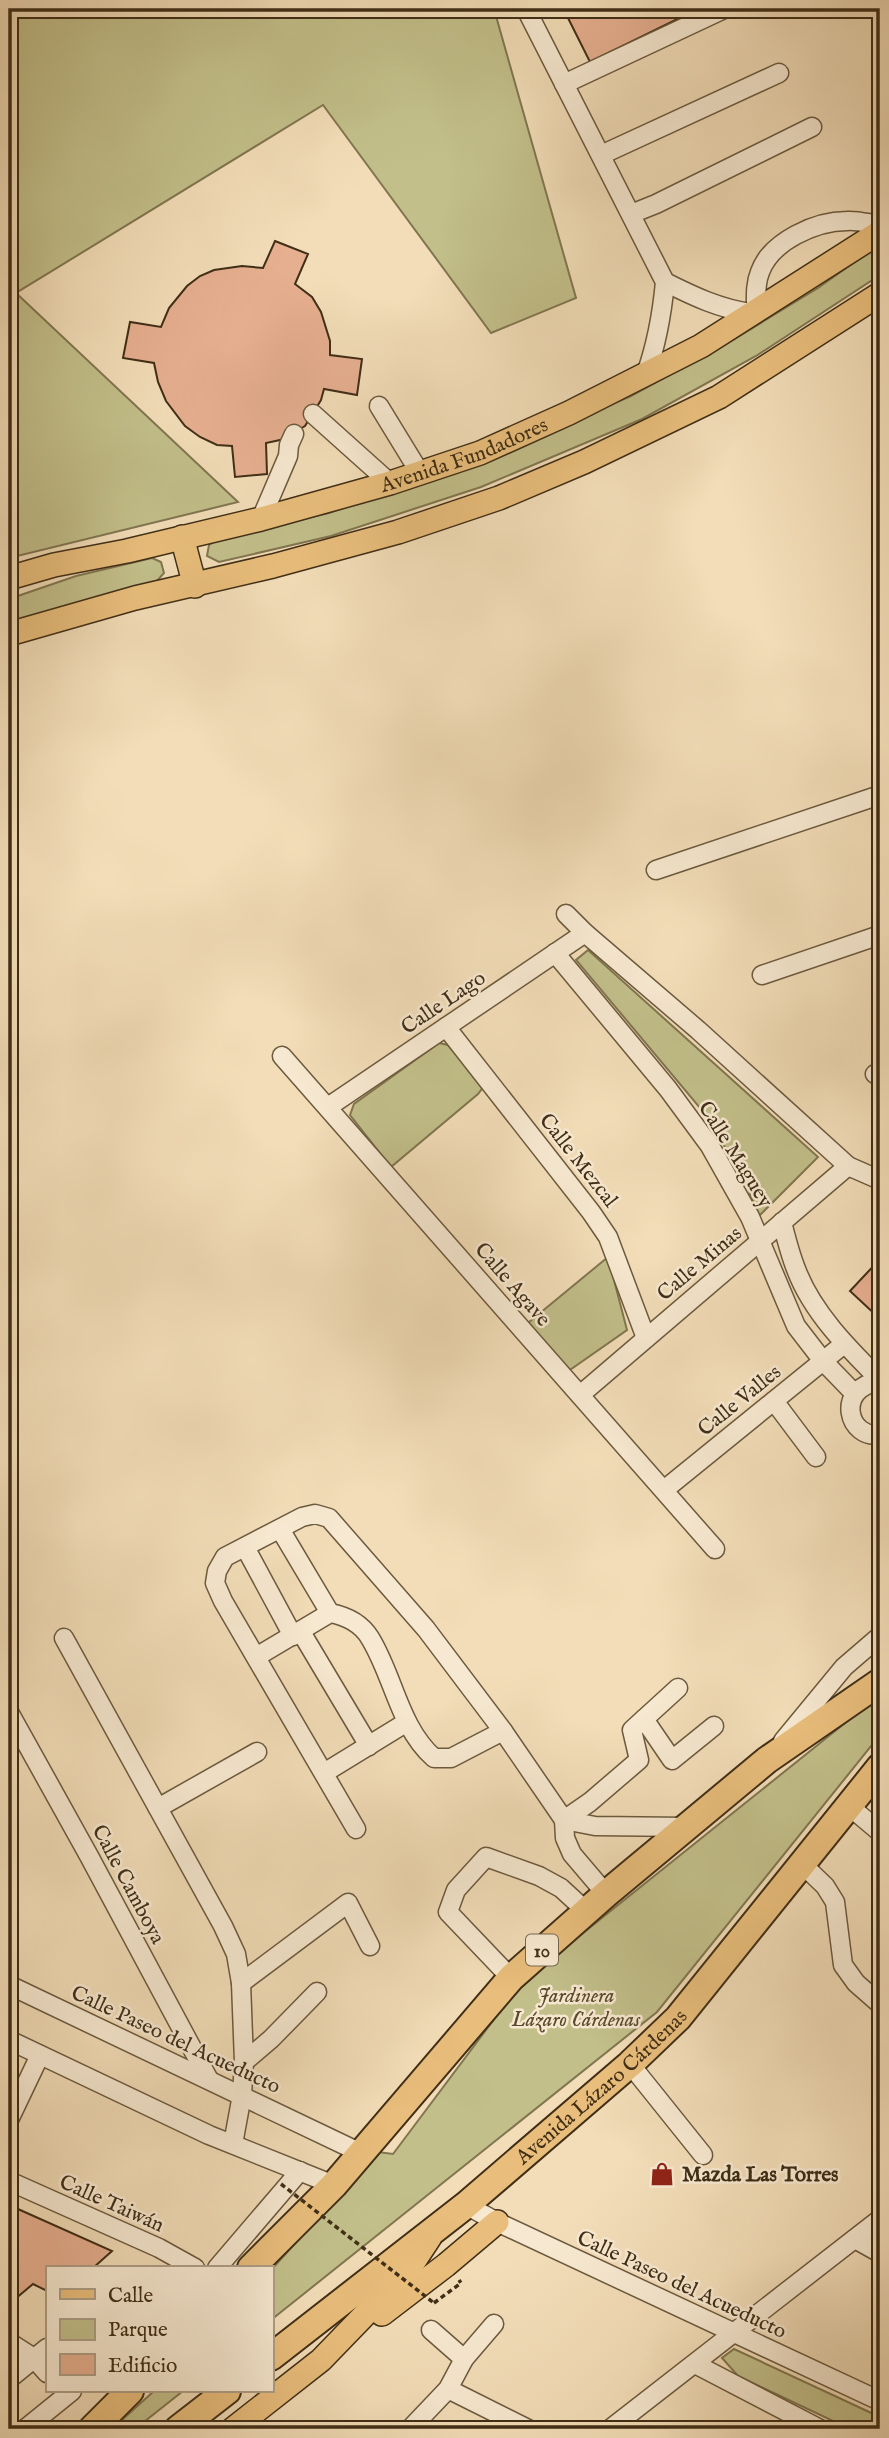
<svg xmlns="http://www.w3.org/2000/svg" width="889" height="2438" font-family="'IM FELL English',serif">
<rect width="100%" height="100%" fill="#f2ddb8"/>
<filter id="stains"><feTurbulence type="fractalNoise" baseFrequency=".00286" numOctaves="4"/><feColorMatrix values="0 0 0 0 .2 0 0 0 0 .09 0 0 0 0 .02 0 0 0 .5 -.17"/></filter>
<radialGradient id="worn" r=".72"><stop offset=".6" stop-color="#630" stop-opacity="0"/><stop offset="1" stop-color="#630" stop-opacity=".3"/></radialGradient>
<!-- green -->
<g fill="#c2bf8a" stroke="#817650" stroke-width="2">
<polygon points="9,9 494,9 576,298 491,333 323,105 16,293 238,502 9,558"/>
<polygon points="880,244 880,275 756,356 642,419 481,487 331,536 219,562 207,556 209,545 221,537 329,513 478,461 631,396 723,346 818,288"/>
<polygon points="152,558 161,562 164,573 156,582 84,601 9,626 9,599 76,576"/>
<polygon points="588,950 818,1157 759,1216 744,1179 706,1115 576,960"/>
<polygon points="439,1043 448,1045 484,1086 478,1094 391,1167 350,1115 354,1104"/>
<polygon points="608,1257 627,1330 567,1372 523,1327"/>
<polygon points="880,1695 880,1735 657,2012 271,2320 271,2270 378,2152 393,2154 522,1982"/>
<polygon points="734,2349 880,2417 880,2429 850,2429 738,2376 722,2358"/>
<polygon points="154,2391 183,2391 135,2429 112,2429"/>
</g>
<!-- building -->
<g fill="#e6af90" stroke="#402e16" stroke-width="2">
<polygon points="588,9 698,9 590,62 568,18"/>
<polygon points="275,241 308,254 295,284 312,297 321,312 330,341 330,355 362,359 357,395 324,389 321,400 305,426 280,440 266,443 267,474 235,477 232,446 217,445 200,437 185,426 166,401 158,382 154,363 123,358 130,322 161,327 169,308 187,286 200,276 214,270 242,266 263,268"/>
<polygon points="880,1259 880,1319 850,1291"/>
<polygon points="9,2205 112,2251 93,2268 47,2268 47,2291 33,2284 9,2304"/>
</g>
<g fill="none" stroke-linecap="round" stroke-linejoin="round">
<!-- minor casing -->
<g stroke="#6c5a3e" stroke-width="21">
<g id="minor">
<path d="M527 11 665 282C662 314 657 343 646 374"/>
<polyline points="564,84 724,9"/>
<polyline points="601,155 779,73"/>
<polyline points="631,214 656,204 812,127"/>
<path d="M665 282C693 296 720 309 751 313"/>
<path d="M756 310C756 297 755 284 760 272 771 241 816 221 847 221 858 220 870 224 880 225"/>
<polyline points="379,406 420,473"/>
<polyline points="313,414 390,483"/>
<polyline points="261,519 288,456 289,445 294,434"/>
<polyline points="656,870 880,795"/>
<polyline points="566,914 585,933 698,1030 848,1166 880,1180"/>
<polyline points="555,953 668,1089 710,1146 750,1217 796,1326 823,1361 854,1393"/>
<polyline points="762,975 880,935"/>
<polyline points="446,1027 591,1212 608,1237 646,1338"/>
<polyline points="282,1056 715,1549"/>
<polyline points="875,1074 880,1072"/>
<polyline points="328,1107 585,933"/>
<path d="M782 1222C786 1238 790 1254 796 1269 812 1312 848 1348 880 1380"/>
<path d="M880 1381C833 1388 849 1441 880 1434"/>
<polyline points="580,1395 848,1166"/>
<polyline points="774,1401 816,1457"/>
<polyline points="664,1490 844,1344"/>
<polyline points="280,1529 330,1613"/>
<polyline points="245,1547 293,1636"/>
<polyline points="301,1632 369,1746"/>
<polyline points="64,1638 223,1926 236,1954 241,1983 244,2062 242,2095 233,2144"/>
<path d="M256 1657 330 1613C346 1616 361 1623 370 1638 394 1677 399 1727 434 1758H451L503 1731"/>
<polyline points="9,1712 89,1856 208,2078"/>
<polyline points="644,1719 672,1760 714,1726"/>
<polyline points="783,1741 844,1667 880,1636"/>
<polyline points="324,1773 407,1722"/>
<polyline points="849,1806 880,1832"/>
<polyline points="158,1808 257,1752"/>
<polyline points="564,1820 590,1802 639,1760 632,1730 678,1688"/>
<polyline points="564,1820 595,1826 687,1827"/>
<polyline points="356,1829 223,1601 215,1583 217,1571 225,1557 302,1517 315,1514 329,1518 426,1629 503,1731 564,1820 565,1838 572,1854 606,1894"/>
<polyline points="801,1863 825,1886 835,1902 843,1965 856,1983 880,2004"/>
<polyline points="511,1978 448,1912 456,1890 486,1857 539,1876 561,1888 586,1911"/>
<polyline points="241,1983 348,1903 370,1946"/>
<polyline points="9,1985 361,2153"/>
<polyline points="9,2040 209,2135 334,2185"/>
<polyline points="244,2062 271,2039 317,1992"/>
<polyline points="630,2064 703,2155"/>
<polyline points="9,2120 40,2055"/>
<polyline points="9,2181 159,2248 195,2268"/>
<polyline points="466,2205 497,2222 880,2401"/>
<polyline points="855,2239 880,2253"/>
<polyline points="217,2268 300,2171"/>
<polyline points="431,2330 464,2359"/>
<polyline points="9,2342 34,2358 47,2373"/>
<polyline points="695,2364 820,2429"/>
<polyline points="9,2379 47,2348"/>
<polyline points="448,2389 528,2429"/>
<polyline points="25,2429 72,2391"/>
<polyline points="410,2429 448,2389 464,2359 494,2324"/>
<polyline points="610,2429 880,2219"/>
</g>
</g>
<!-- major casing -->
<g stroke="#402e16" stroke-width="26">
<g id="major">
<polyline points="182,537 195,586"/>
<path id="s1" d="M9 578 54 565 127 551 261 519 390 483 480 453 569 413 701 346 880 232"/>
<polyline points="9,634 135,598 273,566 398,532 499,498 584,462 719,397 880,294"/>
<polyline points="382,2314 446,2265 497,2222"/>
<polyline points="233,2429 321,2360 409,2269 430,2237"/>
</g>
</g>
<!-- highway casing -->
<g stroke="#402e16" stroke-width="30">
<g id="highway">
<polyline points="251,2268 334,2185 511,1978 606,1894 767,1760 880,1682"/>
<path id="s2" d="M271 2357 466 2205 630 2064 678 2018 880 1767"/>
<polyline points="92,2429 130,2391"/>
<polyline points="178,2429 227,2391"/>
</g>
</g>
<!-- path -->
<polyline stroke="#402e16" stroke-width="3.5" stroke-dasharray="5 3.5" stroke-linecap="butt" points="434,2303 461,2283 459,2280"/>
<!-- minor -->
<use href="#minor" stroke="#f7e9d1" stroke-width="18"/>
<!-- major -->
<use href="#major" stroke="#e9be7c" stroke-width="23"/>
<!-- highway -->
<use href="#highway" stroke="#e9be7c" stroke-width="26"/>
<!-- path-bridge -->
<polyline stroke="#402e16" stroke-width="3.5" stroke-dasharray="5 3.5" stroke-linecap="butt" points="281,2184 434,2303"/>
</g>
<!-- icons -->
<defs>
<g id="shop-bare" transform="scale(1.89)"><path d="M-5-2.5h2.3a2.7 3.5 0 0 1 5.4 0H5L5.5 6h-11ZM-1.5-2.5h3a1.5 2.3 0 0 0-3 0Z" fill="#8f2418" stroke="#f7e9d1" stroke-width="2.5" paint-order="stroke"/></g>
</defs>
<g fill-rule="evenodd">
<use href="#shop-bare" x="662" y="2174"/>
</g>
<g text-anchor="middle" stroke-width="5" stroke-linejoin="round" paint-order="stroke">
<!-- shield labels -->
<rect fill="#f7e9d1" stroke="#77664e" stroke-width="2" x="526" y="1934.5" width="32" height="31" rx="5"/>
<g font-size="19" font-weight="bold" fill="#402e16">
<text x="542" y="1957">10</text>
</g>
<!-- street labels -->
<g font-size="21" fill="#402e16" stroke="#f7e9d1">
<text dy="7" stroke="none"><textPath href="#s1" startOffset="472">Avenida Fundadores</textPath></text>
<text transform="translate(443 1002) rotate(-34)" y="7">Calle Lago</text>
<text transform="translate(736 1154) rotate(58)" y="7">Calle Maguey</text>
<text transform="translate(579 1160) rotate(52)" y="7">Calle Mezcal</text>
<text transform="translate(699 1263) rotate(-40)" y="7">Calle Minas</text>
<text transform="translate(513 1284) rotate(49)" y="7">Calle Agave</text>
<text transform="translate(739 1400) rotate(-39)" y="7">Calle Valles</text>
<text transform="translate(129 1884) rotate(62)" y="7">Calle Camboya</text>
<text transform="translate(176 2039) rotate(25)" y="7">Calle Paseo del Acueducto</text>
<text dy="7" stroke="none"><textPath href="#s2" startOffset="427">Avenida Lázaro Cárdenas</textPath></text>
<text transform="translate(112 2203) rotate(24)" y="7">Calle Taiwán</text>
<text transform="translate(682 2284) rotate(25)" y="7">Calle Paseo del Acueducto</text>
</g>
<!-- park labels -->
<g font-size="21" font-style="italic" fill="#5a4b2d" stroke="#f7e9d1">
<text x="576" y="2002">Jardinera<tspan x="576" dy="24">Lázaro Cárdenas</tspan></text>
</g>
<!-- poi labels -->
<g font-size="21" font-weight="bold" fill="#402e16" stroke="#f7e9d1" text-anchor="start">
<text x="682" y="2181">Mazda Las Torres</text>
</g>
</g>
<!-- margin -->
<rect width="889" height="2438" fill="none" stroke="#f2ddb8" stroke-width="35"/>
<rect x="10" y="10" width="868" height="2417" fill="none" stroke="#402e16" stroke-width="3.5"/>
<rect x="18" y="18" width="854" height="2403" fill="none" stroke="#402e16" stroke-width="2"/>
<!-- legend -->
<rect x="46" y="2266" width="228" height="126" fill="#f7e9d1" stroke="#ae9e86" stroke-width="2"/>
<rect x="60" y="2289" width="35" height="10" fill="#e9be7c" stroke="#ae9e86" stroke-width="2"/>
<text x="108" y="2302" font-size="21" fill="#402e16">Calle</text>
<rect x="60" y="2319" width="35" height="21" fill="#c2bf8a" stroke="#ae9e86" stroke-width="2"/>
<text x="108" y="2336" font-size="21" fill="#402e16">Parque</text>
<rect x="60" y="2354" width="35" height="21" fill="#e6af90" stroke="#ae9e86" stroke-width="2"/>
<text x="108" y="2372" font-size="21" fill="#402e16">Edificio</text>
<rect width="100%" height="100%" filter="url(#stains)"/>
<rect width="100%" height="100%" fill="url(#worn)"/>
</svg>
